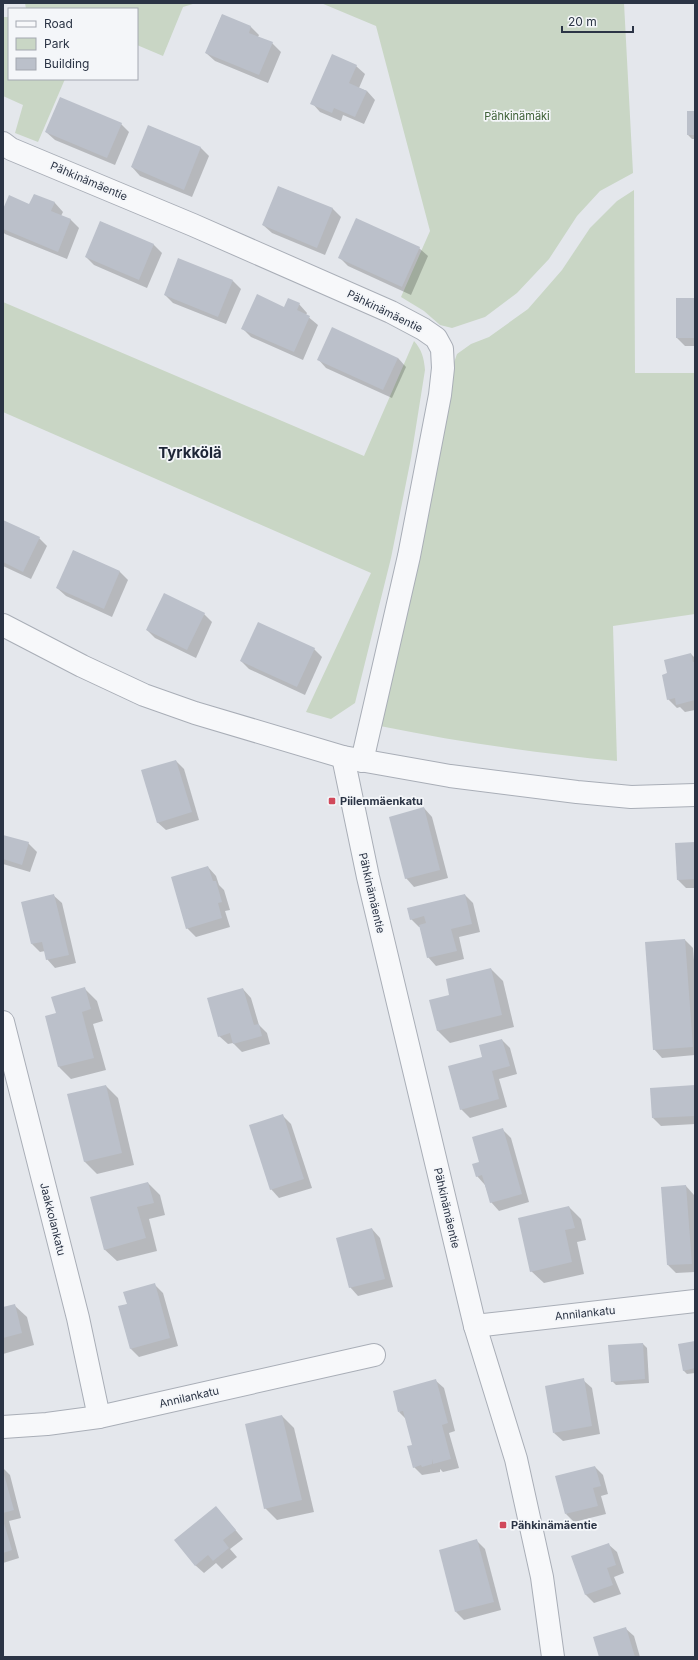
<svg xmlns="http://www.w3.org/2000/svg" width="698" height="1660" font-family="Inter,sans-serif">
<rect width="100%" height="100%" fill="#e4e7ec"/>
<!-- green -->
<g fill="#c9d6c5">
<polygon points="25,3 196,3 183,7 163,56 137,45 137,9 26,9"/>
<polygon points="321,3 624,3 633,173 600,191 577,216 549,259 517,293 485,317 452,328 440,325 424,311 401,297 430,231 376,26"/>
<polygon points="3,17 9,17 9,79 65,79 38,142 15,133 23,105 3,96"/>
<path d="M634 190 635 373H695V614L613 626 617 761C537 753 458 742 380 726L452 368 457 354 471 344 489 337 528 309 562 270 590 228 617 201Z"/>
<path d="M3 302 364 456 414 341C422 350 424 358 425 370L411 458 391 558 355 703 331 719 306 712 371 573 3 412Z"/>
</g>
<!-- shadow -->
<g fill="#0003">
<polygon points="222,15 251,27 259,35 258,37 272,43 281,52 268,83 215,61 206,53"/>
<polygon points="356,66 365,74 359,88 367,91 375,100 364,124 343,115 341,121 320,112 312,103"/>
<polygon points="695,112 695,139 692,139 688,135"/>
<polygon points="121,124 129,132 115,165 55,140 46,132"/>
<polygon points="149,126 201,148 209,156 192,197 140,176 132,167"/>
<polygon points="279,187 333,209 341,217 325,255 272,233 263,225"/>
<polygon points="34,195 55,203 63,212 61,216 71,220 79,228 67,259 5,234 3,232 3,212 30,205"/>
<polygon points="101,222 154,245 162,253 147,288 94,265 86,257"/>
<polygon points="419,248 428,256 411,295 348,266 340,258"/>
<polygon points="233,281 241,289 226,324 173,303 165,295"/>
<polygon points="677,299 695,299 695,346 685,346 677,338"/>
<polygon points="299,304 307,313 306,315 318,325 303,360 251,337 243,329 285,308"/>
<polygon points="398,358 406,367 392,398 326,368 318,359"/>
<polygon points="3,521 39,538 47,546 31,579 3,566"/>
<polygon points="74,551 120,572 128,580 112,617 66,596 57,588"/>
<polygon points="204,614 212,622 196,658 155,638 147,630"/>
<polygon points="314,649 322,657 305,695 249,669 241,661"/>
<polygon points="691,654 695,658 695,710 685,712 680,707 677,708 668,699"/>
<polygon points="176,761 184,769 199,820 166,830 157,822"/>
<polygon points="424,808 432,817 448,878 414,887 406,878"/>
<polygon points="3,836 28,843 37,852 30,872 3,864"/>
<polygon points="695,843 695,888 686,888 678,880"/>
<polygon points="208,867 216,876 219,885 224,890 230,910 225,911 230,927 196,937 187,928"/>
<polygon points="53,895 62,903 76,963 55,968 47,959 45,951 40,952 32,944 22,903"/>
<polygon points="465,895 473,903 480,932 459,937 464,959 436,966 428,957 421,927 419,927 411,919"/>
<polygon points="685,940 693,948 695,972 695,1055 662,1058 654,1049"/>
<polygon points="491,969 503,981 514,1027 450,1043 437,1030 451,996"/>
<polygon points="85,989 97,1001 103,1021 93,1024 106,1070 71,1079 59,1067 46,1017 57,1014"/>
<polygon points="243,989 251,998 259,1025 267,1033 270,1044 242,1052 233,1043 228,1044 219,1036"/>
<polygon points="502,1040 510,1048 517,1074 499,1079 507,1107 470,1118 461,1109 483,1057"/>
<polygon points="106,1086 118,1098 134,1165 97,1174 85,1162 69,1095"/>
<polygon points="695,1086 695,1124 661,1126 653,1118"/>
<polygon points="283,1116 291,1124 312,1188 279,1198 271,1189"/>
<polygon points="502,1129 511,1138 529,1202 499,1211 491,1202 485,1185 477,1176 480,1163"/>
<polygon points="148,1183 160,1195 165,1215 149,1219 157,1251 117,1261 104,1249"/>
<polygon points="686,1186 694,1195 695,1272 676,1273 668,1265"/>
<polygon points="569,1207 581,1219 586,1240 577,1242 584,1274 544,1283 531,1271"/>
<polygon points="372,1229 380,1238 393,1287 358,1296 350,1287"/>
<polygon points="154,1284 163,1293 178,1346 139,1357 131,1349 119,1307 128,1304"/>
<polygon points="14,1305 27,1317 34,1345 3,1354 3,1308"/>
<polygon points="695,1342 695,1373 687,1374 683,1370"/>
<polygon points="643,1344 647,1348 649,1383 616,1385 612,1381"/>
<polygon points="435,1380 444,1388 455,1431 449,1433 459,1468 443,1472 440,1469 440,1472 422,1475 414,1467 414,1446 406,1419 399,1412"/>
<polygon points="583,1380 592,1388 600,1434 563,1441 554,1433"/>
<polygon points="282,1416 294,1428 314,1512 277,1520 265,1508"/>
<polygon points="595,1467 603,1475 608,1494 601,1496 606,1514 574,1522 566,1514"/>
<polygon points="3,1468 10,1475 21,1518 9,1521 19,1558 3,1563"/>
<polygon points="216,1507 243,1539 230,1549 237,1557 222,1569 216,1563 204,1573 195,1565"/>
<polygon points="477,1541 485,1549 501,1610 464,1620 456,1612"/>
<polygon points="608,1544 617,1552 624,1573 614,1577 621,1594 594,1603 586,1595 572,1557"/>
<polygon points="625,1628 634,1636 640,1657 600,1657"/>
</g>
<!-- building -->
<g fill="#bbc0ca">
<polygon points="222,14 251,26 249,33 273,42 259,75 205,53"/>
<polygon points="332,54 357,65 349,83 367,91 355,117 334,108 332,113 310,104"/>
<polygon points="60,97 122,123 107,158 45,132"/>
<rect x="687" y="111" width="8" height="24"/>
<polygon points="148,125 201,147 184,190 131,167"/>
<polygon points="278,186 333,208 317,248 262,225"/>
<polygon points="34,194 55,202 51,211 71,219 58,252 3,229 3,209 9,195 29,204"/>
<polygon points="356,218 420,247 402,287 338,258"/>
<polygon points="100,221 154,244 139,280 85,257"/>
<polygon points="178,258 233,280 218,317 164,295"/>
<polygon points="257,294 284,307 288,298 300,303 297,310 310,316 294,352 241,329"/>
<rect x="676" y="298" width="19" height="40"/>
<polygon points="332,327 398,358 383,390 317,360"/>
<polygon points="3,520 40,537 23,572 3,562"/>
<polygon points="73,550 120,571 104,609 56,588"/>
<polygon points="164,593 205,613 187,650 146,630"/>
<polygon points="258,622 315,648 297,687 240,661"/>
<polygon points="691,653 693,662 695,662 695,700 676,705 675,698 667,700 662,675 667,673 664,660"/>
<polygon points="176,760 192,812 157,823 141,770"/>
<polygon points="424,807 440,870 405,879 389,817"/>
<polygon points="3,835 29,842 22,865 3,859"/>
<polygon points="695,842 695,879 677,880 675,843"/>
<polygon points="208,866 213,881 216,881 222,902 218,903 222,918 186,929 171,877"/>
<polygon points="54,894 69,955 46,960 42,942 31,944 21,902"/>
<polygon points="465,894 472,924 451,929 457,951 427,958 419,925 426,923 424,916 410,920 407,908"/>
<polygon points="685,939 693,1047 653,1050 645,942"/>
<polygon points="491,968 502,1015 437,1031 429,1000 449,995 446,979"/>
<polygon points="85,987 91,1009 82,1012 94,1058 58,1067 45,1016 56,1013 51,997"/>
<polygon points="243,988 254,1025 259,1024 262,1036 233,1044 230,1033 218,1037 207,998"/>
<polygon points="502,1039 510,1066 492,1071 499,1099 460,1110 448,1066 482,1057 479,1045"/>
<polygon points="106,1085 122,1153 84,1162 67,1094"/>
<polygon points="695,1085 695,1116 652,1118 650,1088"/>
<polygon points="283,1114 304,1179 270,1190 249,1125"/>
<polygon points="503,1128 522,1194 490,1203 482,1175 476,1177 472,1164 479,1162 472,1137"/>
<polygon points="148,1182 154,1203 137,1207 146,1238 104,1250 90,1197"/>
<polygon points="686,1185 692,1264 667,1265 661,1187"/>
<polygon points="569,1206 575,1228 565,1230 572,1262 530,1272 518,1218"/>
<polygon points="372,1228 385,1279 349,1288 336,1238"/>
<polygon points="155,1283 170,1338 130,1349 118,1306 127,1304 123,1292"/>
<polygon points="15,1304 22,1333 3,1338 3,1307"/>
<polygon points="695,1341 695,1368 683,1371 678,1344"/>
<polygon points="643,1343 645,1379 611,1382 608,1345"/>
<polygon points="584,1378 592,1426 553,1433 545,1386"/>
<polygon points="436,1379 448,1423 442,1425 451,1459 433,1464 432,1459 432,1464 422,1467 421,1465 413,1468 407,1446 412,1445 403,1411 398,1412 393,1391"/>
<polygon points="282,1415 302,1500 264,1509 245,1424"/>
<polygon points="595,1466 601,1486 593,1488 598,1506 565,1514 555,1476"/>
<polygon points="3,1471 14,1510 3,1513"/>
<polygon points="216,1506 236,1530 223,1540 229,1548 213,1561 208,1555 195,1566 174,1540"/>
<polygon points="3,1520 12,1550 3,1553"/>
<polygon points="477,1539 494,1602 455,1612 439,1550"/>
<polygon points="609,1543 616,1565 607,1568 613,1585 585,1595 571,1556"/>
<polygon points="626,1627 635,1657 599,1657 593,1637"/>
</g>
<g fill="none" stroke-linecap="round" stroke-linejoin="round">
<!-- minor casing -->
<g stroke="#a9aeb7" stroke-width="24">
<g id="minor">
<polyline points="3,143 11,149 193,225 391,312 423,329 436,338 442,349 443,368 440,395 409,556 362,761"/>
<polyline points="3,625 82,666 144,695 195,713 343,757 450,776 577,792 631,797 695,795"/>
<polyline points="343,757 368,877 475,1326 516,1459 542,1577 553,1657"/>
<polyline points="3,1022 78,1318 99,1417"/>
<polyline points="475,1326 695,1301"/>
<polyline points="3,1427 47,1424 99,1417 374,1355"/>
</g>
</g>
<!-- minor -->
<use href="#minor" stroke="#f7f8fa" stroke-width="22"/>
</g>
<!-- markers -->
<g fill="#d1495b" stroke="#f4f6f9" stroke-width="1.5">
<rect x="328" y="797" width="8" height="8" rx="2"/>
<rect x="499" y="1521" width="8" height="8" rx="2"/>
</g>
<g text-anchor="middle" stroke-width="3.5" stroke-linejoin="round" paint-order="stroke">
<!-- park labels -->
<g font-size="11" fill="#3f6138" stroke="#f4f6f9">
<text x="517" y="120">Pähkinämäki</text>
</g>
<!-- street labels -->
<g font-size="11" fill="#2b3445" stroke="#f4f6f9">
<text transform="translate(89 181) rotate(23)" y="4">Pähkinämäentie</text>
<text transform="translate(385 311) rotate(26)" y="4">Pähkinämäentie</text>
<text transform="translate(372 893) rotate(77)" y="4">Pähkinämäentie</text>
<text transform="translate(447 1208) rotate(77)" y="4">Pähkinämäentie</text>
<text transform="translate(53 1219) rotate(76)" y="4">Jaakkolankatu</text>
<text transform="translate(585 1313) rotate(-6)" y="4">Annilankatu</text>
<text transform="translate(189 1397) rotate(-13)" y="4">Annilankatu</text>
</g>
<!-- poi labels -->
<g font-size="11" font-weight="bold" fill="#2b3445" stroke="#f4f6f9" text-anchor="start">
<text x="340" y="805">Piilenmäenkatu</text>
<text x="511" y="1529">Pähkinämäentie</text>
</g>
<!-- district labels -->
<g font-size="15" font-weight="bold" fill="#1d2536" stroke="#f4f6f9">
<text x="190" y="458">Tyrkkölä</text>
</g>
</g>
<!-- border -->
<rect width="698" height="1660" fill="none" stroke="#2b3445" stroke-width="8"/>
<!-- legend -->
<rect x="8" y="8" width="130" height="72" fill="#f4f6f9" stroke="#a4a8b1"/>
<rect x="16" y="21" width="20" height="6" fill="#f7f8fa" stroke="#a4a8b1"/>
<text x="44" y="28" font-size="12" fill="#2b3445">Road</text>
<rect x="16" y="38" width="20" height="12" fill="#c9d6c5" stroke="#a4a8b1"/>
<text x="44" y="48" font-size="12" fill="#2b3445">Park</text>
<rect x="16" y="58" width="20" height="12" fill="#bbc0ca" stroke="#a4a8b1"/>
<text x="44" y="68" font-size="12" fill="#2b3445">Building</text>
<!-- scale -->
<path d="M562 26v6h71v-6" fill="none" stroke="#2b3445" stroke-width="2"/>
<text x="568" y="26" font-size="12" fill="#2b3445" stroke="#f4f6f9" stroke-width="3" paint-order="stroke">20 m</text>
</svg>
